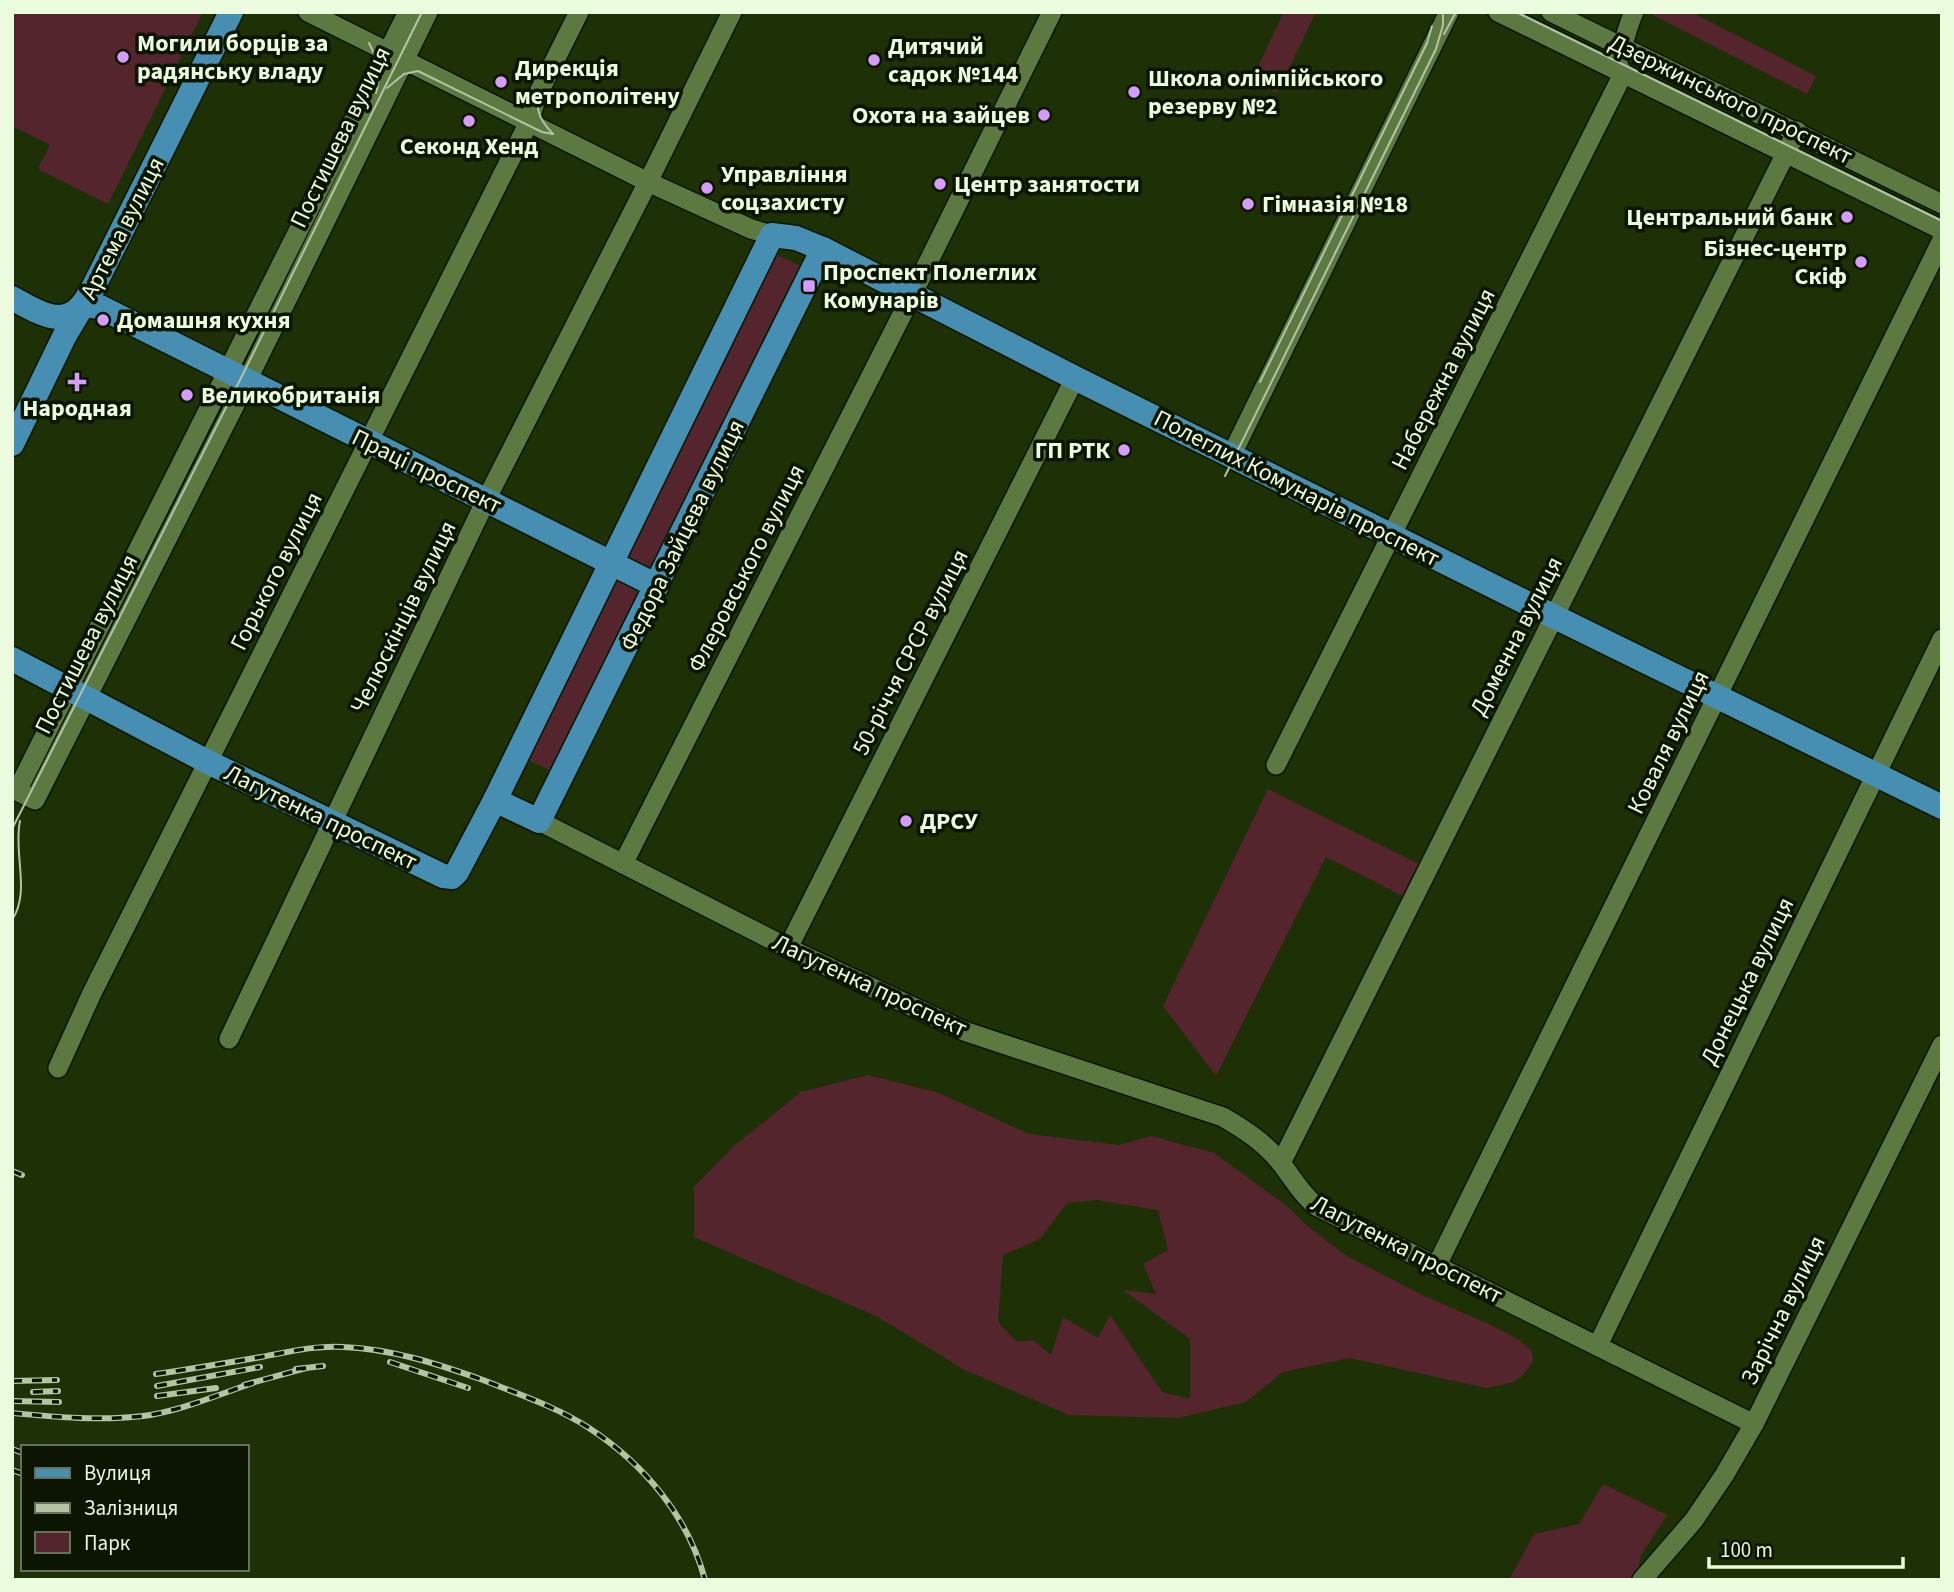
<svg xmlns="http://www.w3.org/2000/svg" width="1954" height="1592" font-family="'Source Sans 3',sans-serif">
<rect width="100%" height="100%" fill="#1d3006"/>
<!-- green -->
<g fill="#55252d" fill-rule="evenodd">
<polygon points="12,12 203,12 108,204 38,169 50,145 12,126"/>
<polygon points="1284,12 1316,12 1277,93 1251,81"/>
<polygon points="1647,12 1691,12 1816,76 1807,94"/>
<polygon points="773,253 807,269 656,576 621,559"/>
<polygon points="613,576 645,591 555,773 523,757"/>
<polygon points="1268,789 1419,864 1403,896 1326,857 1216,1076 1163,1006"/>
<path d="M868 1075 939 1093 1029 1134 1119 1145 1151 1136 1214 1153 1288 1207 1304 1223 1345 1255 1424 1296 1489 1324 1518 1339 1532 1351 1533 1362 1522 1376 1514 1382 1486 1388 1350 1358 1283 1372 1246 1402 1178 1418 1069 1415 965 1370 878 1317 694 1237V1187L734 1146 801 1092ZM1096 1200 1158 1210 1168 1250 1143 1264 1156 1294 1123 1290 1190 1339V1399L1162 1392 1110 1315 1098 1338 1063 1317 1051 1355 1033 1340 1017 1342 998 1322 1003 1255 1040 1239 1067 1203Z"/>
<polygon points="1603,1484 1667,1515 1640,1557 1638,1580 1509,1580 1534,1534 1579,1524"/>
</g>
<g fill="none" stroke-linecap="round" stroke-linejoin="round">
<!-- minor casing -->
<g stroke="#091600" stroke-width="22">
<g id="minor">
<polyline points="308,12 648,182 751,229 772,235"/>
<polyline points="408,12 17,791 35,800 247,381 428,12"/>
<polyline points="1498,12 1942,230"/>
<polyline points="1551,12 1942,204"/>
<polyline points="1232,454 1449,12"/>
<path d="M1276 765 1623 74 1617 63C1624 46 1626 29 1634 12"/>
<path d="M539 821 788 948 964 1031 1223 1117C1245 1130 1264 1142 1280 1162 1293 1178 1300 1193 1316 1206L1754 1424"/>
<polyline points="623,864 912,295 1052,12"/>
<polyline points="788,948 1075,378"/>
<polyline points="229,1039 486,500 648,182 732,12"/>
<polyline points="58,1068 92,993 529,122 537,96 579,12"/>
<polyline points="1281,1163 1797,131"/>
<polyline points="1437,1265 1942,240"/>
<polyline points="1598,1345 1942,639"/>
<polyline points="1642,1580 1694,1520 1725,1474 1754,1424 1942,1045"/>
</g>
</g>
<!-- major casing -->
<g stroke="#091600" stroke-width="27">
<g id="major">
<path d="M12 298C34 310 62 330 82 305"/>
<polyline points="82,305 100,307 657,586"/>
<polyline points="12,444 65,335 93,288 231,12"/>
<polyline points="12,659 208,762 443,876 452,877 457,872 495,800 539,821 823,249"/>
<polyline points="495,800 772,235 796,238 823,249 1075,378 1553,616 1942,807"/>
</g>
</g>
<!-- minor -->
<use href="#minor" stroke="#5d7942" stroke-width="19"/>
<!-- major -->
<use href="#major" stroke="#468fb2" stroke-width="24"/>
<!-- tram -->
<g stroke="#b3c4a3" stroke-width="2">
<polyline points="1516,12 1942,221"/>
<polyline points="1444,34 1456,12"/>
<path d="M369 43C378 61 382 73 376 93"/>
<polyline points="387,88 404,74 418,71 542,132 553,134"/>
<path d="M537 96C537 114 541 121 553 134"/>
<polyline points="1260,382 1427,43 1432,26"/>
<polyline points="1225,476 1436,49 1443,25 1443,12"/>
<polyline points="12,829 241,378 422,12"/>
<path d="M12 920C31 892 13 853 20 821"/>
</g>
<!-- rail casing -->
<g stroke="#b3c4a3" stroke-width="6">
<g id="rail">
<polyline points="12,1171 22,1175"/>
<polyline points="390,1362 468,1388"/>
<polyline points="296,1369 323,1366"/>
<path d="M156 1374C191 1369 226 1363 261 1357 288 1352 316 1345 344 1347 392 1349 438 1364 483 1380 518 1394 557 1407 589 1428 644 1464 688 1516 705 1580"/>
<polyline points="12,1381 57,1380"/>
<polyline points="244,1385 306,1368"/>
<polyline points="157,1386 260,1367"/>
<polyline points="33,1392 58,1391"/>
<polyline points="157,1396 216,1388"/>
<polyline points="12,1401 59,1402"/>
<path d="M12 1413C56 1417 99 1421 143 1416 180 1411 217 1395 253 1383"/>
<polyline points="12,1449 23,1453"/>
<polyline points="12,1470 23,1474"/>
</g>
</g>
<!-- rail -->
<use href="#rail" stroke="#0b1502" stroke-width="3.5" stroke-dasharray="10" stroke-linecap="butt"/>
</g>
<!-- markers -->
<g fill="#d59cfb" stroke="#0b1502" stroke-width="2.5">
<circle cx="123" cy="57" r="7"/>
<circle cx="874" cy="60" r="7"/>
<circle cx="501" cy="82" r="7"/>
<circle cx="1134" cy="92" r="7"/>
<circle cx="1044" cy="115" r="7"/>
<circle cx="469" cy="121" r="7"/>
<circle cx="940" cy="184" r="7"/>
<circle cx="707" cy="188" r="7"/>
<circle cx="1248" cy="204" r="7"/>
<circle cx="1847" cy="217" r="7"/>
<circle cx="1861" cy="262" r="7"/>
<rect x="802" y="279" width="14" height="14" rx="3.5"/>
<circle cx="103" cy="320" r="7"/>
<path d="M73.5 371.5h7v7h7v7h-7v7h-7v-7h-7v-7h7z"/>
<circle cx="187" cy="395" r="7"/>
<circle cx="1124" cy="450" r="7"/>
<circle cx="906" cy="821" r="7"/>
</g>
<g text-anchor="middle" stroke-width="7" stroke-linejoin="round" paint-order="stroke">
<!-- poi labels -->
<g font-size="24" font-weight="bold" fill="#ebfbdd" stroke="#0b1502" text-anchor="start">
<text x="137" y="51">Могили борців за<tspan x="137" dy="28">радянську владу</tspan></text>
<text x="888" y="54">Дитячий<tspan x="888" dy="28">садок №144</tspan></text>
<text x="515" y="76">Дирекція<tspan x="515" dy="28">метрополітену</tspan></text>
<text x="1148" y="86">Школа олімпійського<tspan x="1148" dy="28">резерву №2</tspan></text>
<text x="1030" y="123" text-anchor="end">Охота на зайцев</text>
<text x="469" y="154" text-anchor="middle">Секонд Хенд</text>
<text x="721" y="182">Управління<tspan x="721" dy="28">соцзахисту</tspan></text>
<text x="954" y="192">Центр занятости</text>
<text x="1262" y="212">Гімназія №18</text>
<text x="1833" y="225" text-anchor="end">Центральний банк</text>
<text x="1847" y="256" text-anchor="end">Бізнес-центр<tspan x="1847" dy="28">Скіф</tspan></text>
<text x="823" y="280">Проспект Полеглих<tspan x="823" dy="28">Комунарів</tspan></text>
<text x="117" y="328">Домашня кухня</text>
<text x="201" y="403">Великобританія</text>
<text x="77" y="416" text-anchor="middle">Народная</text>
<text x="1110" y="458" text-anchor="end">ГП РТК</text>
<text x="920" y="829">ДРСУ</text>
</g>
<!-- street labels -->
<g font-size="24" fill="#ebfbdd" stroke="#0b1502">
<text transform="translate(1731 99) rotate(26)" y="8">Дзержинського проспект</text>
<text transform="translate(340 137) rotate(-64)" y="8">Постишева вулиця</text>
<text transform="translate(122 228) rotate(-63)" y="8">Артема вулиця</text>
<text transform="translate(1443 379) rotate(-63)" y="8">Набережна вулиця</text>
<text transform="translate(427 471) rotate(26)" y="8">Праці проспект</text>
<text transform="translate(1297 488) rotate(27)" y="8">Полеглих Комунарів проспект</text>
<text transform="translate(682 535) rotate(-64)" y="8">Федора Зайцева вулиця</text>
<text transform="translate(746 568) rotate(-63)" y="8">Флеровського вулиця</text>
<text transform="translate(276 571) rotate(-63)" y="8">Горького вулиця</text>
<text transform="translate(403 617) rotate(-64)" y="8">Челюскінців вулиця</text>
<text transform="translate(1516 636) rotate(-63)" y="8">Доменна вулиця</text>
<text transform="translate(86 644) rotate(-63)" y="8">Постишева вулиця</text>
<text transform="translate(910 652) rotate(-63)" y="8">50-річчя СРСР вулиця</text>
<text transform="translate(1668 742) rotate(-64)" y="8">Коваля вулиця</text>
<text transform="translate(321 817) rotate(26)" y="8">Лагутенка проспект</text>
<text transform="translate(1747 981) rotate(-64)" y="8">Донецька вулиця</text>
<text transform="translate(870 985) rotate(25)" y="8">Лагутенка проспект</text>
<text transform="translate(1407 1249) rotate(27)" y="8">Лагутенка проспект</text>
<text transform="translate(1783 1310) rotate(-64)" y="8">Зарічна вулиця</text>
</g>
</g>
<!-- border -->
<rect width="1954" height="1592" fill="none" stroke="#ebfbdd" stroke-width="28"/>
<!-- legend -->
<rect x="21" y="1445" width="228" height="126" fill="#0b1502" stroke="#65715a" stroke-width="2"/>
<rect x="35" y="1468" width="35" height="10" fill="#468fb2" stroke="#65715a" stroke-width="2"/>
<text x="84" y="1480" font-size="21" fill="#ebfbdd">Вулиця</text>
<rect x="35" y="1503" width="35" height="10" fill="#b3c4a3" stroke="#65715a" stroke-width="2"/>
<text x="84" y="1515" font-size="21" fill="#ebfbdd">Залізниця</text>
<rect x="35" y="1532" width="35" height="21" fill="#55252d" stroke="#65715a" stroke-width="2"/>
<text x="84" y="1550" font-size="21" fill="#ebfbdd">Парк</text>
<!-- scale -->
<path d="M1709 1557v10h194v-10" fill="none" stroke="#ebfbdd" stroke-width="3.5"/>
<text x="1720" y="1557" font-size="21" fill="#ebfbdd" stroke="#0b1502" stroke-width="5" paint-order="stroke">100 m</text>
</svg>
